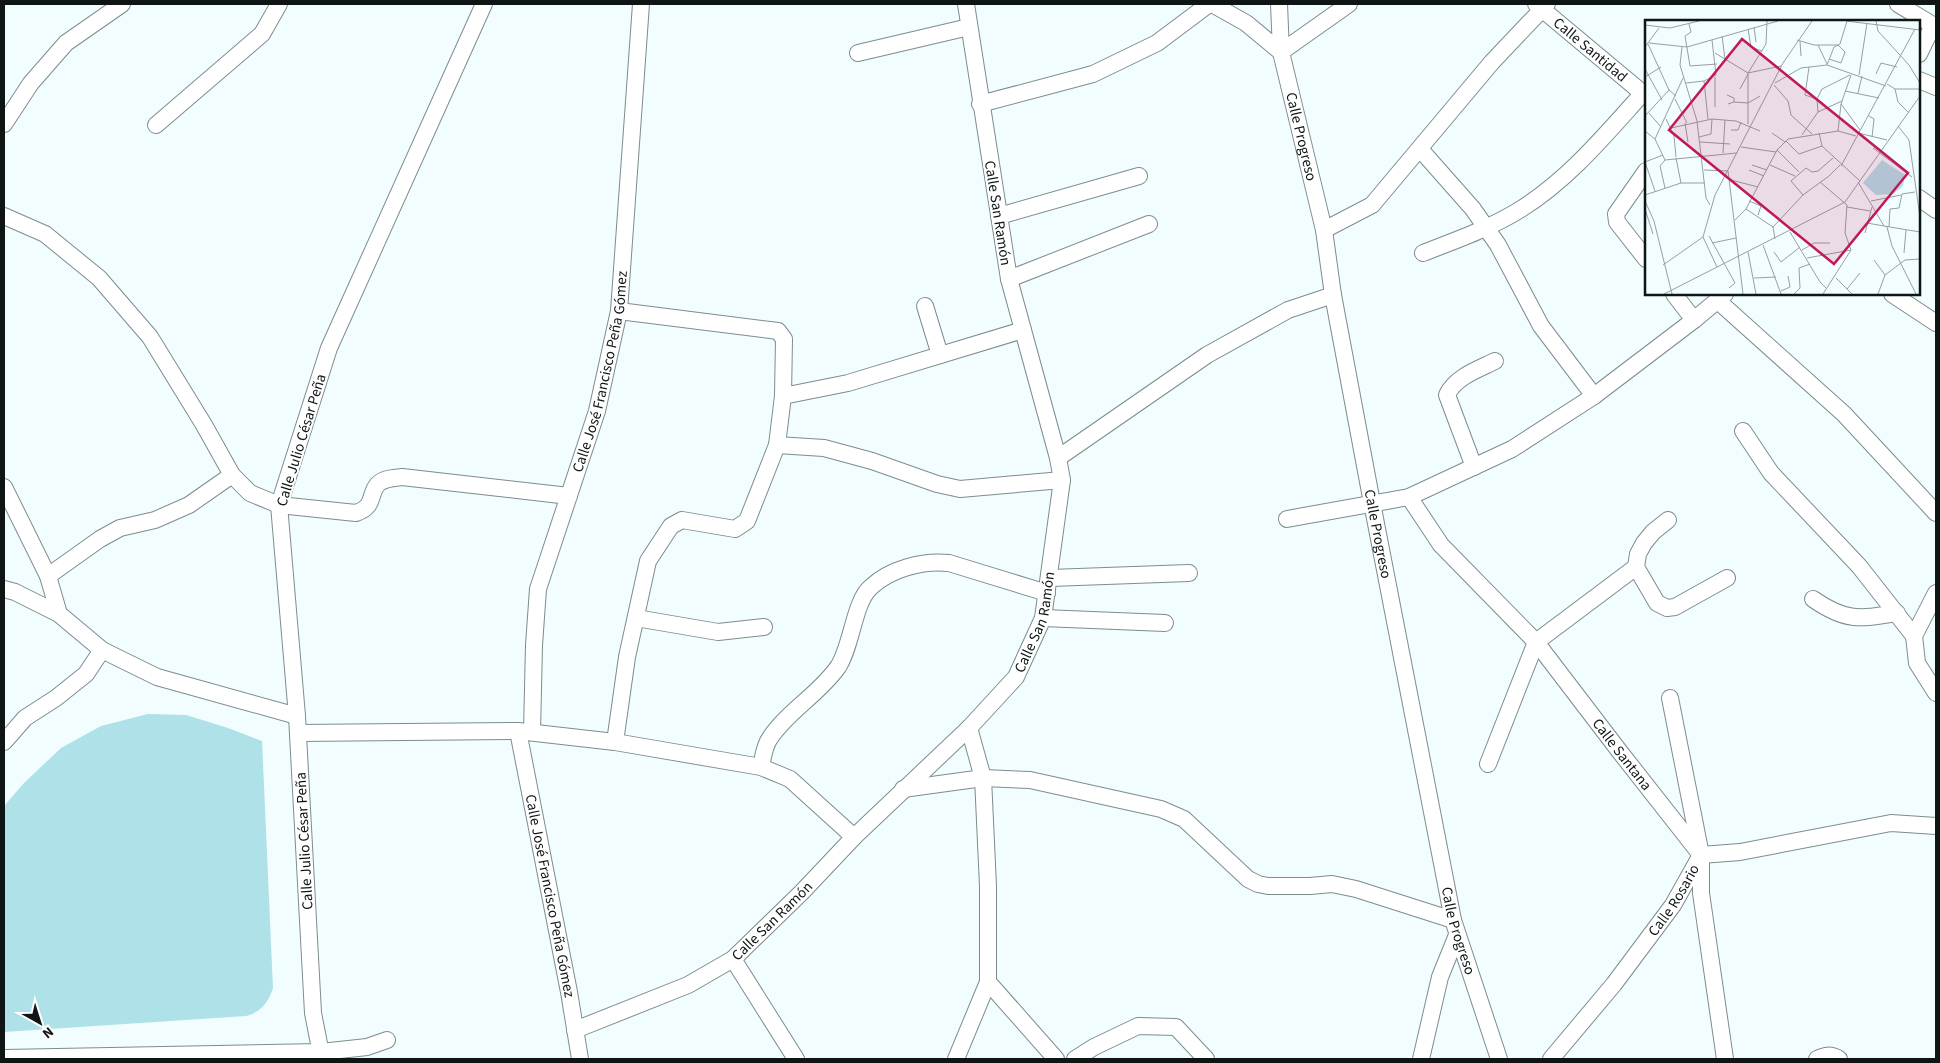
<svg xmlns="http://www.w3.org/2000/svg" width="1940" height="1063" font-family="'Source Sans 3',sans-serif">
<rect width="100%" height="100%" fill="#f1fdfe"/>
<!-- grass -->
<path fill="#afe1e8" d="M148 714 186 715 228 728 262 741 273 988C268 1003 261 1012 246 1016L4 1032V806L24 783 61 748 101 726Z"/>
<g fill="none" stroke-linecap="round" stroke-linejoin="round">
<!-- minor casing -->
<g stroke="#7e8c8e" stroke-width="18">
<g id="minor">
<polyline points="1212,4 1246,23 1281,52 1349,4"/>
<path id="s1" d="M1279 4 1281 52 1324 230 1333 295 1372 503 1453 920 1499 1059"/>
<path id="s2" d="M1536 4 1646 96"/>
<polyline points="1898,4 1936,27"/>
<polyline points="858,53 969,27"/>
<polyline points="1919,54 1933,25"/>
<polyline points="1919,80 1936,87"/>
<polyline points="980,104 1093,74 1157,43 1209,4"/>
<polyline points="4,124 31,83 66,43 122,4"/>
<polyline points="156,125 262,34 279,4"/>
<polyline points="1420,149 1473,209 1498,245 1541,326 1594,396"/>
<polyline points="1646,171 1616,214 1617,222 1646,259"/>
<polyline points="1919,198 1936,210"/>
<path d="M4 216 45 234 99 278 150 337 204 425 232 475 250 493 279 505 356 513C376 506 368 495 378 484 384 478 394 478 402 477L569 496"/>
<polyline points="999,216 1139,176"/>
<polyline points="1324,230 1372,205 1492,62 1547,4"/>
<path d="M1423 253C1456 240 1491 228 1521 209 1569 179 1606 134 1643 93"/>
<polyline points="1009,279 1149,224"/>
<polyline points="1674,294 1694,320"/>
<polyline points="1892,294 1936,323"/>
<polyline points="1718,301 1844,414 1936,513"/>
<polyline points="925,306 940,355"/>
<polyline points="783,396 848,383 1023,330"/>
<polyline points="1743,431 1771,473 1859,566 1914,636"/>
<polyline points="777,445 824,448 872,461 937,484 960,489 1062,480"/>
<polyline points="1058,458 1207,355 1288,310 1333,295"/>
<path d="M1474 467 1447 395C1455 377 1479 369 1495 361"/>
<polyline points="4,487 48,576 59,614"/>
<path id="s3" d="M1409 497 1441 545 1536 642 1620 752 1701 855V893L1725 1059"/>
<polyline points="1287,519 1409,497 1512,449 1594,396 1694,320 1725,294"/>
<polyline points="1668,520 1653,532 1644,543 1638,554 1636,567 1657,603 1667,608 1675,607 1727,578"/>
<polyline points="48,576 100,539 120,528 155,520 189,505 232,475"/>
<polyline points="1050,578 1189,573"/>
<polyline points="4,589 15,592 59,614 102,650 157,677 297,716"/>
<polyline points="1936,593 1914,636 1917,663 1936,693"/>
<path d="M1813 599C1846 622 1860 619 1897 613"/>
<polyline points="636,618 718,632 764,627"/>
<polyline points="1043,618 1165,623"/>
<polyline points="1670,698 1700,850"/>
<path id="s4" d="M518 731 569 992 580 1059"/>
<path id="s5" d="M532 732 534 645 538 589 597 411 619 311 641 4"/>
<polyline points="298,733 518,731 615,742 761,767 790,779 854,837"/>
<polyline points="4,742 25,718 56,698 86,674 102,650"/>
<polyline points="615,742 627,657 648,561 671,526 682,520 735,529 747,521 777,445 783,396 784,339 778,331 619,311"/>
<polyline points="1488,764 1536,642 1636,567"/>
<path d="M761 767C763 758 764 746 770 738 788 711 819 694 838 667 852 646 854 601 871 587 890 569 923 560 949 563L1047 593"/>
<polyline points="903,789 983,778 1030,780 1161,809 1184,819 1248,879 1258,884 1268,886 1310,886 1332,884 1356,889 1453,920"/>
<polyline points="733,959 796,1059"/>
<polyline points="988,982 1056,1059"/>
<path id="s6" d="M575 1030 688 985 733 959 802 892 854 837 969 728 1016 677 1043 618 1062 480 1058 458 1009 279 966 4"/>
<polyline points="4,1058 321,1052 367,1047 387,1040"/>
<polyline points="322,1059 313,1013 297,716 279,505 329,348 484,4"/>
<polyline points="956,1059 988,982 988,886 983,778 969,728"/>
<polyline points="1075,1059 1094,1047 1138,1026 1176,1027 1206,1059"/>
<polyline points="1421,1059 1440,977 1457,935"/>
<path id="s7" d="M1551 1059 1614 984 1673 905 1701 855 1740 852 1891 823 1936 826"/>
<path d="M1817 1059C1825 1055 1831 1054 1839 1059"/>
</g>
</g>
<!-- minor -->
<use href="#minor" stroke="#fff" stroke-width="16"/>
</g>
<g text-anchor="middle" stroke-width="4" stroke-linejoin="round" paint-order="stroke">
<!-- street labels -->
<g font-size="15" fill="#0f1415" stroke="#fff">
<text dy="5" stroke="none"><textPath href="#s2" startOffset="71">Calle Santidad</textPath></text>
<text dy="5" stroke="none"><textPath href="#s1" startOffset="135">Calle Progreso</textPath></text>
<text transform="translate(998 213) rotate(81)" y="5">Calle San Ramón</text>
<text dy="5" stroke="none"><textPath href="#s5" startOffset="370">Calle José Francisco Peña Gómez</textPath></text>
<text transform="translate(301 440) rotate(-73)" y="5">Calle Julio César Peña</text>
<text dy="5" stroke="none"><textPath href="#s1" startOffset="540">Calle Progreso</textPath></text>
<text dy="5" stroke="none"><textPath href="#s6" startOffset="632">Calle San Ramón</textPath></text>
<text dy="5" stroke="none"><textPath href="#s3" startOffset="335">Calle Santana</textPath></text>
<text transform="translate(304 841) rotate(-93)" y="5">Calle Julio César Peña</text>
<text dy="5" stroke="none"><textPath href="#s4" startOffset="168">Calle José Francisco Peña Gómez</textPath></text>
<text dy="5" stroke="none"><textPath href="#s7" startOffset="201">Calle Rosario</textPath></text>
<text dy="5" stroke="none"><textPath href="#s6" startOffset="228">Calle San Ramón</textPath></text>
<text dy="5" stroke="none"><textPath href="#s1" startOffset="945">Calle Progreso</textPath></text>
</g>
</g>
<!-- overview -->
<g transform="translate(1645 20)">
<rect width="275" height="275" fill="#f1fdfe"/>
<path d="M237 140 260 155 258 166 248 174 231 175 218 163Z" fill="#afe1e8"/>
<path fill="none" stroke="#97a0a1" stroke-width="1" d="M201 1 275 10M231 1 233 11 264 45 275 63M44 4 46 12 40 16 45 46 72 44M0 5 25 8 54 1M109 7 111 22M103 9 106 27 117 31M77 16 80 39M152 20 169 25H193L200 32 196 43 184 39M155 21 156 36M4 23 42 27 133 1M3 24 24 70 31 76M173 25 182 44M0 27 14 8M37 27 35 45 52 101 61 178 65 185M70 33 103 53 136 46M182 45 189 27 195 24 202 1M164 47 160 75 172 79M0 49 17 80M231 54 236 43 252 47M214 55 222 3M0 57 16 47M70 57V87M59 61 63 99M41 63 59 61 71 55 67 20M130 63 156 48 182 45 241 66M242 64 250 69 253 82 264 93M129 65 143 81 146 95 167 114M95 69 103 54M250 69H275M200 71 234 78M213 73 217 56M82 75 89 78V82L83 84M30 79 42 103M89 82 103 83 115 76M196 84 215 110M173 92 172 79 177 69 205 55M4 93 16 107M0 96 24 70M224 96 229 99 227 117M21 99 29 116 31 137M40 103 43 122M103 104V53L121 24 122 1M253 106 264 120 275 197M26 108 67 99 91 101 115 111M86 110H93L96 102M0 111 10 119 20 140M193 111 196 84 206 55M127 113 140 122M174 113 177 126 215 161M213 113 242 120M157 115 173 92 197 81M54 117 66 114 67 99M10 119 38 58M141 121 154 134 177 126M55 122 85 124M96 127 131 132M228 128 267 157M132 130 154 152M78 133 80 100M31 138 36 163M0 142 10 171M0 142 18 135M107 145 122 150M125 145 150 156M196 146 270 9M59 150 83 151 98 274M104 150 119 156M86 160 113 167M175 162 202 185 200 213 206 230 178 274M213 162 239 206 275 212M20 168 15 146 20 140 92 133M0 175 36 163H60M158 175 146 161 161 148 167 152 173 151 188 138M0 181 9 201 27 274M104 181 116 186 113 195M226 181 256 175M202 187 225 191M0 189 8 214M101 189 128 207 130 219M90 200 101 189 132 130 143 119 193 111 211 116M222 203 239 206M128 207 158 175 184 156 195 145M242 207 247 226 271 274M244 207 245 189 254 188 257 174 270 172M145 212 175 262 182 269M220 213 227 187M64 216 90 263 84 268M58 217 70 175 138 43 167 1M58 217 72 247M67 223 91 218M118 225 136 274M157 230 169 223H185M103 232 111 274M129 232 136 242 155 227M259 233 261 210M162 238 206 230M229 240 240 255M18 245 58 217M109 258 131 257M191 258 207 274M202 269 215 253M136 271 145 267 143 256M19 274 200 182 275 76M149 274 155 268 154 248 165 244M233 274 240 255 260 240 275 239"/>
<path fill="#c2185b" fill-opacity="0.15" stroke="#c2185b" stroke-width="2.5" d="M97 19 263 153 189 244 24 110Z"/>
<rect width="275" height="275" fill="none" stroke="#0f1415" stroke-width="2.5"/>
</g>
<!-- border -->
<rect width="1940" height="1063" fill="none" stroke="#0f1415" stroke-width="10"/>
<!-- north arrow -->
<g transform="translate(40 1023) rotate(141)" stroke="#ffffff" stroke-width="4" paint-order="stroke">
<path d="M0-4L9 19L0 12L-9 19Z" fill="#0f1415"/>
<text y="-8" font-size="14" font-weight="bold" text-anchor="middle" fill="#0f1415">N</text>
</g>
</svg>
